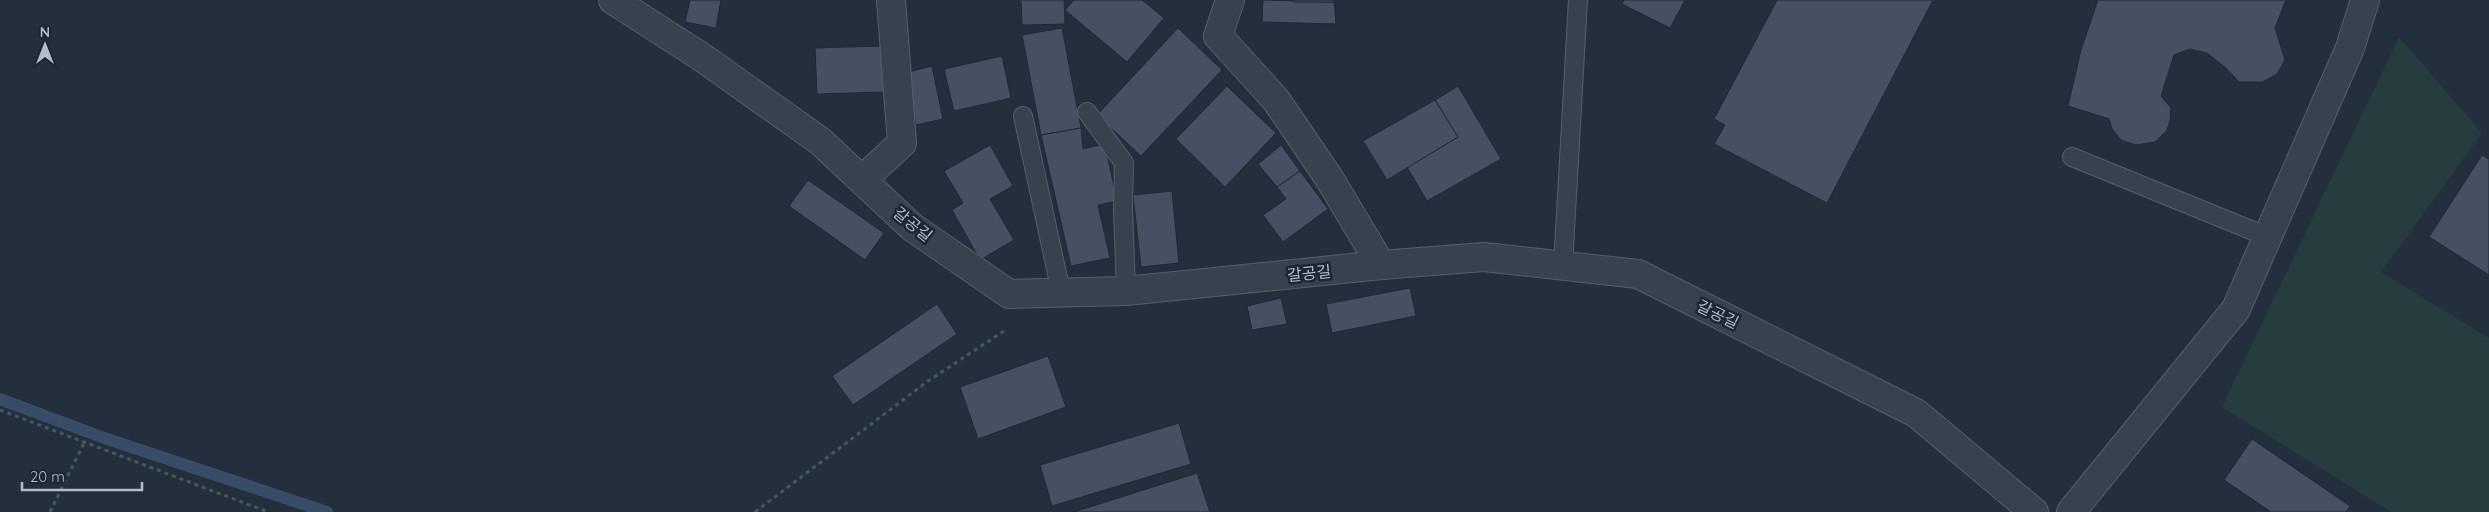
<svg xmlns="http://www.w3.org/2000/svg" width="2489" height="512" font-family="Quicksand,'Noto Sans KR',sans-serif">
<rect width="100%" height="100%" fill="#242f3e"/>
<!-- green -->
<polygon fill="#263c3f" points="2399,37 2482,133 2381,272 2489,338 2489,512 2391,512 2222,407"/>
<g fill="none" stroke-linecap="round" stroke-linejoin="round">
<!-- stream -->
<polyline stroke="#394c67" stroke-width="12" points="0,399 107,439 327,512"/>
</g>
<!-- building -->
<g fill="#455162" stroke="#1f2835">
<polygon points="690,0 721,0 716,28 685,22"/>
<polygon points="1021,0 1064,0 1065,24 1022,25"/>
<polygon points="1074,0 1142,0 1164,18 1127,62 1065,10"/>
<polygon points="1263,0 1334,2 1336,24 1262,22"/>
<rect x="1294" y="0" width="40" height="2"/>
<polygon points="1624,0 1685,0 1670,28 1622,4"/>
<polygon points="1777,0 1933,0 1827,203 1714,144 1725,125 1714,119"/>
<polygon points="2098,0 2286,0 2275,28 2285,60 2277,74 2262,82 2239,82 2226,68 2207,53 2190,49 2174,55 2161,96 2171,108 2170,121 2167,130 2155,142 2136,145 2121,140 2112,129 2109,119 2068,106 2081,50"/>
<polygon points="1062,28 1081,128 1041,135 1022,35"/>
<polygon points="1178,28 1222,70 1141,156 1097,115"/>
<polygon points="884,46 885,92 817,94 815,48"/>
<polygon points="1002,56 1011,98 954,111 944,69"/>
<polygon points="932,66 943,119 916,125 905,73"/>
<polygon points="1227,86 1276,133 1225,187 1176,139"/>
<polygon points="1458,86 1501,159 1427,201 1407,167 1458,137 1435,100"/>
<polygon points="1435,100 1458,137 1387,180 1363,141"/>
<polygon points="1081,128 1083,149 1105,144 1117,201 1098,205 1110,258 1071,266 1041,135"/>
<polygon points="990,145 1013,186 990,199 1014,240 980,260 952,210 963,203 944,171"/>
<polygon points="1281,145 1300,171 1277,187 1258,164"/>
<polygon points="2482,155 2489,159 2489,275 2429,237"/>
<polygon points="1300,171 1328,209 1283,242 1263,215 1286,199 1277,187"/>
<polygon points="808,180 884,233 865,260 789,206"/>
<polygon points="1172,191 1179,263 1141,267 1133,195"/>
<polygon points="1410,288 1416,316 1332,333 1326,304"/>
<polygon points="1281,298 1287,324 1252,330 1247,306"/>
<polygon points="937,304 957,334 853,405 832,376"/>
<polygon points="1048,356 1066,407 978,439 960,387"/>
<polygon points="1179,423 1191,464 1052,506 1040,465"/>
<polygon points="2252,439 2350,506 2346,512 2271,512 2224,480"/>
<polygon points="1197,473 1210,512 1074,512"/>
</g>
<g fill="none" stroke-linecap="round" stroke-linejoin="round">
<!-- service casing -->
<g stroke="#565f6c" stroke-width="20">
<g id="service">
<polyline points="1087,112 1124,163 1123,209 1126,291"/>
<polyline points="1023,116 1061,292"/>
<polyline points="2072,157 2268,237"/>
<polyline points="1563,266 1578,0"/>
</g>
</g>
<!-- minor casing -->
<g stroke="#565f6c" stroke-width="30">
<g id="minor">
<polyline points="613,0 703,58 820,141 912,227 1009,294 1126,291 1381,265 1484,257 1638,274 1916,413 2034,512"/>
<polyline points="1230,0 1218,36 1276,100 1329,178 1381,265"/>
<polyline points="862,180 902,143 891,0"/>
<polyline points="2071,512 2236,309 2350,48 2365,0"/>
</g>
</g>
<!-- path -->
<g stroke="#44595c" stroke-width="3" stroke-dasharray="4 4" stroke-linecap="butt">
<polyline points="0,410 268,512"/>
<polyline points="50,512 84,443"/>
<polyline points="755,512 928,381 1007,329"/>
</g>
<!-- service -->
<use href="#service" stroke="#38414e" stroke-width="18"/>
<!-- minor -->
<use href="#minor" stroke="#38414e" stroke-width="28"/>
</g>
<g text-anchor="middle" stroke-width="5" stroke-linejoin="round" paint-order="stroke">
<!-- street labels -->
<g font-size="16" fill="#b4bcc9" stroke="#1d2633">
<text transform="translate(913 224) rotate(39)" y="6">갈공길</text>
<text transform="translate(1309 273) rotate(-6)" y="6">갈공길</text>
<text transform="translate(1718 314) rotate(26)" y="6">갈공길</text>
</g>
</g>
<!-- north arrow -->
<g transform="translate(45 45)" stroke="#1d2633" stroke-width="4" paint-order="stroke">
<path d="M0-4L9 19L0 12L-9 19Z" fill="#b4bcc9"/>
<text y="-8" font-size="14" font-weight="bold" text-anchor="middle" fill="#b4bcc9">N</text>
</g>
<!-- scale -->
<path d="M22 482v8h120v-8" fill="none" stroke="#b4bcc9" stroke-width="2.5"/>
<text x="30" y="482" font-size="15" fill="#b4bcc9" stroke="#1d2633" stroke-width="4" paint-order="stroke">20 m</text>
</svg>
